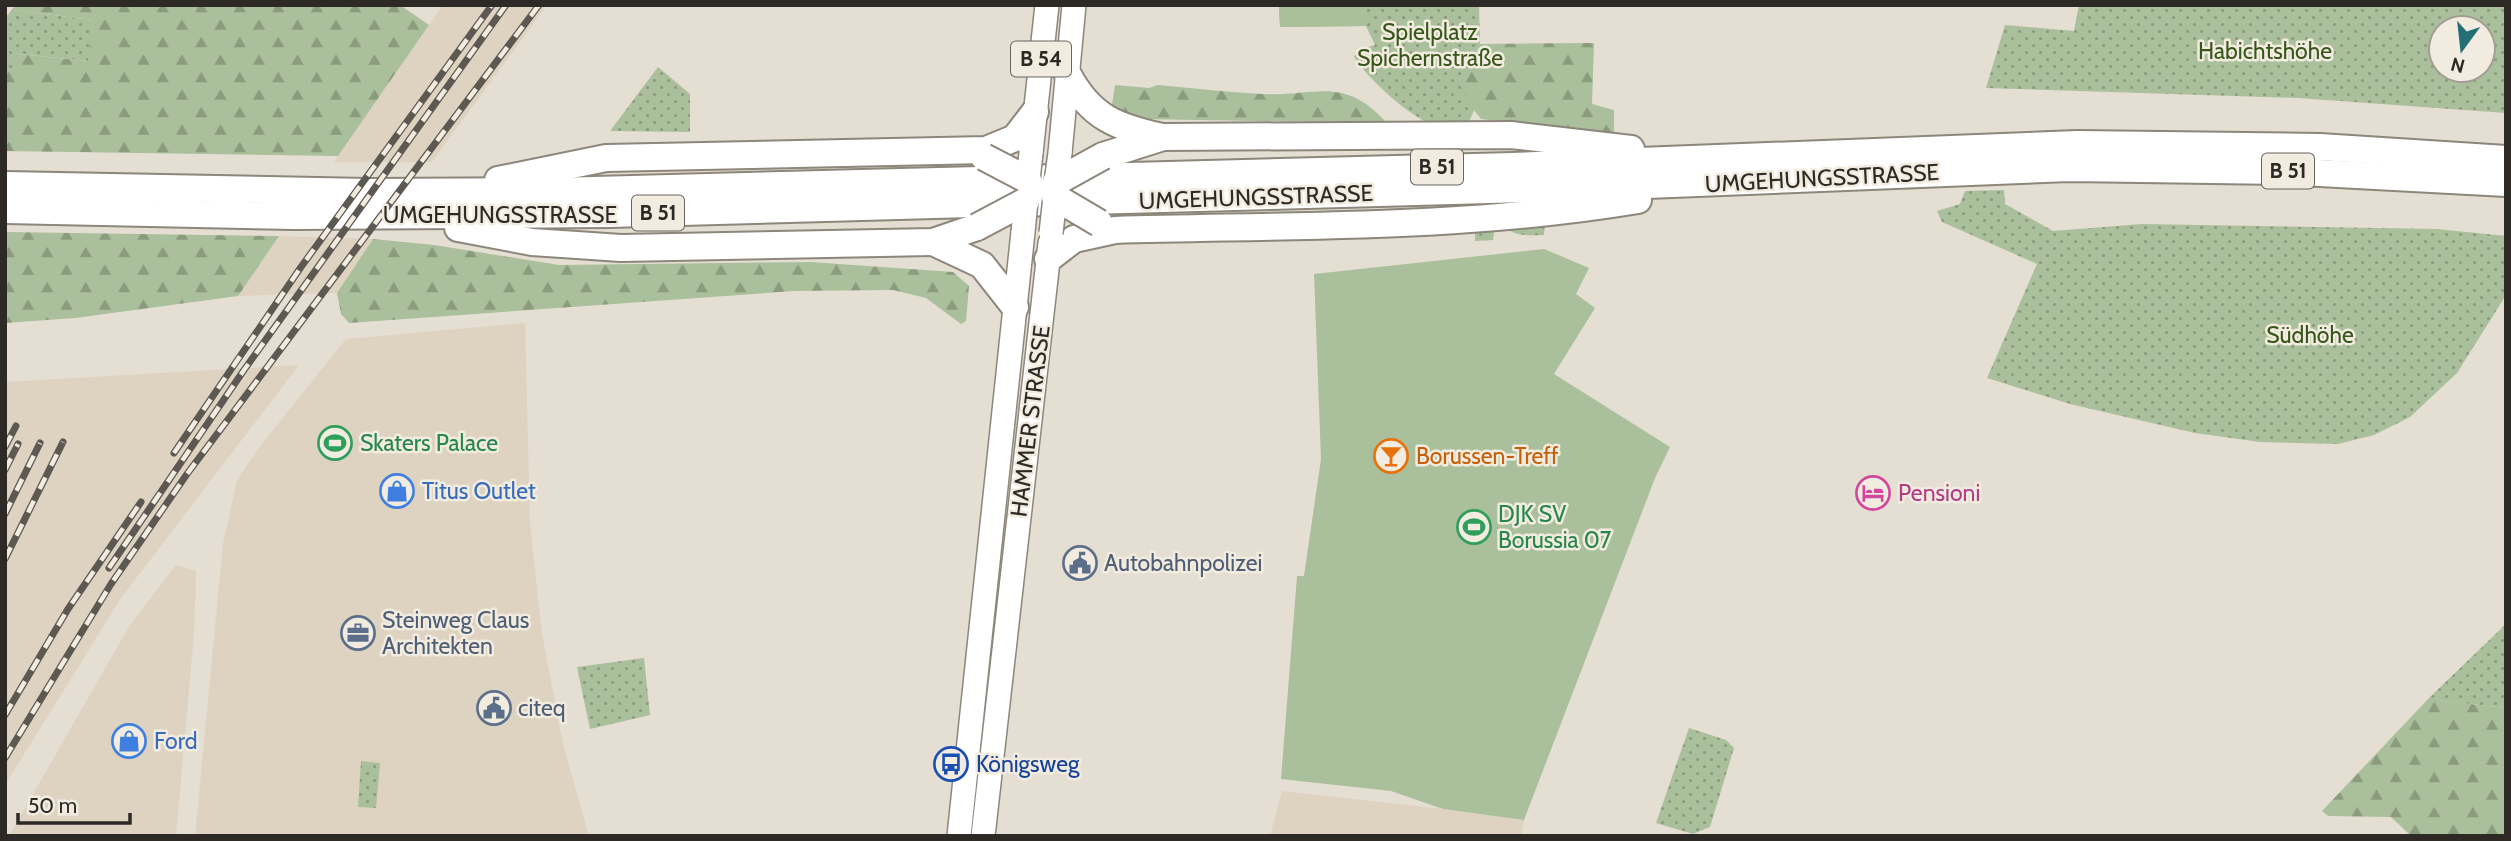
<svg xmlns="http://www.w3.org/2000/svg" width="2511" height="841" font-family="Cabin,sans-serif">
<defs>
<pattern id="green-dots" width="8" height="8" patternUnits="userSpaceOnUse" patternTransform="scale(1.75)"><rect width="8" height="8" fill="#aabf9b"/><path d="M2 2h.1M6 6h.1" fill="none" stroke="#8b9b7e" stroke-width="1.8" stroke-linecap="round"/></pattern>
<pattern id="forest-firs" width="22" height="20" patternUnits="userSpaceOnUse" patternTransform="scale(1.75)"><rect width="22" height="20" fill="#aabf9b"/><path d="M5 1l3.5 6h-7zM16 11l3.5 6h-7z" fill="#8b9b7e"/></pattern>
</defs>
<rect width="100%" height="100%" fill="#e5ded2"/>
<!-- built -->
<g fill="#ded3c0">
<polygon points="443,5 547,5 432,162 334,162"/>
<polygon points="279,236 373,239 337,293 238,296"/>
<polygon points="525,323 530,522 542,634 563,744 589,836 195,836 223,544 237,480 258,449 346,339"/>
<polygon points="299,365 121,598 5,785 5,382"/>
<polygon points="176,565 196,571 194,634 176,836 9,836 130,625"/>
<polygon points="1282,791 1443,809 1524,820 1521,836 1270,836"/>
</g>
<!-- green -->
<g fill="url(#green-dots)" fill-rule="evenodd">
<path d="M1279 5H1479L1480 44 1468 68 1475 108 1467 126C1458 126 1447 130 1439 127 1411 119 1370 81 1354 57L1359 50 1375 45 1366 26 1280 27Z"/>
<path d="M2079 5H2506V113L2298 98 1986 88 2005 25 2074 31ZM2441 28H2483V70H2441Z"/>
<polygon points="12,10 94,20 89,61 18,54 14,70 5,70 5,18"/>
<polygon points="658,67 690,94 690,132 610,131"/>
<polygon points="2004,190 2005,204 2053,231 2142,224 2437,229 2506,236 2506,295 2457,373 2410,417 2374,435 2338,444 2260,442 2195,433 2070,404 1987,378 2037,264 1942,222 1937,211 1960,204 1965,191"/>
<path d="M1491 193 1545 222 1544 235C1505 237 1505 230 1490 196Z"/>
<polygon points="1475,202 1482,203 1494,229 1493,240 1475,241"/>
<polygon points="2506,624 2506,708 2443,701 2430,697"/>
<polygon points="644,658 650,715 590,729 577,667"/>
<polygon points="1689,728 1726,740 1734,748 1710,827 1693,834 1656,823"/>
<polygon points="361,761 380,763 376,808 358,807"/>
</g>
<!-- forest -->
<g fill="url(#forest-firs)">
<polygon points="15,5 400,5 429,25 338,156 5,151 5,70 14,70 17,54 88,61 94,20 12,10"/>
<polygon points="1594,43 1592,104 1614,110 1614,134 1481,119 1467,101 1461,75 1469,68 1480,44"/>
<path d="M1115 85 1149 88 1158 85C1193 88 1227 92 1261 94 1315 97 1343 74 1387 123L1139 119 1111 111Z"/>
<polygon points="5,232 279,236 238,296 75,318 5,323"/>
<polygon points="373,239 434,245 559,265 811,262 953,272 969,286 966,321 961,324 926,298 893,290 794,291 349,323 341,314 337,293"/>
<polygon points="2430,697 2443,701 2506,708 2506,836 2411,836 2391,817 2328,816 2322,811"/>
</g>
<!-- pitch -->
<g fill="#aabf9b">
<polygon points="1279,5 1366,5 1366,26 1280,27"/>
<polygon points="1544,249 1589,268 1576,294 1595,308 1554,374 1670,447 1655,478 1524,820 1443,809 1391,791 1281,779 1297,576 1304,576 1321,459 1314,274"/>
</g>
<g fill="none" stroke-linecap="round" stroke-linejoin="round">
<!-- major casing -->
<g stroke="#8c867b" stroke-width="26">
<g id="major">
<polyline points="1031,153 1047,5"/>
<polyline points="1060,153 1074,5"/>
<polyline points="959,836 1023,232"/>
<polyline points="983,836 1050,243"/>
</g>
</g>
<!-- highway casing -->
<g stroke="#8c867b" stroke-width="30">
<g id="highway">
<path d="M1068 75C1091 118 1117 127 1162 137L1511 135 1631 149"/>
<polyline points="1103,156 1160,138"/>
<polyline points="498,180 606,158 986,150 1015,138 1035,112"/>
<polyline points="5,185 368,192 556,191 1512,166 2077,144 2320,147 2506,159"/>
<polyline points="5,210 293,216 610,214 1597,187 2069,168 2282,171 2506,183"/>
<polyline points="458,228 532,242 621,248 933,242 977,227"/>
<polyline points="933,242 982,265 1015,307"/>
<path d="M1048 259 1074 239 1115 230C1289 225 1465 229 1638 200"/>
</g>
</g>
<!-- major -->
<use href="#major" stroke="#fff" stroke-width="23"/>
<!-- highway -->
<use href="#highway" stroke="#fff" stroke-width="26"/>
<!-- rail casing -->
<g stroke="#5c5852" stroke-width="7">
<g id="rail">
<polyline points="5,447 16,426"/>
<polyline points="174,453 301,267 492,5"/>
<polyline points="5,470 18,444"/>
<polyline points="5,514 40,443"/>
<polyline points="5,559 63,442"/>
<polyline points="109,568 244,370 506,5"/>
<polyline points="5,715 68,609 141,502"/>
<polyline points="5,758 111,584 187,474 539,5"/>
</g>
</g>
<!-- rail -->
<use href="#rail" stroke="#f2ebdf" stroke-width="4.5" stroke-dasharray="13" stroke-linecap="butt"/>
<!-- major-bridge casing -->
<g stroke="#8c867b" stroke-width="26" stroke-linecap="butt">
<g id="major-bridge">
<polyline points="1028,180 1031,153"/>
<polyline points="1056,182 1060,153"/>
<polyline points="1023,232 1026,201"/>
<polyline points="1051,233 1055,197"/>
</g>
</g>
<!-- highway-bridge casing -->
<g stroke="#8c867b" stroke-width="30" stroke-linecap="butt">
<g id="highway-bridge">
<polyline points="984,157 1028,180"/>
<polyline points="1056,182 1103,156"/>
<polyline points="1055,197 1099,223"/>
<polyline points="977,227 1026,201"/>
</g>
</g>
<!-- major-bridge -->
<use href="#major-bridge" stroke="#fff" stroke-width="23"/>
<!-- highway-bridge -->
<use href="#highway-bridge" stroke="#fff" stroke-width="26"/>
</g>
<!-- icons -->
<defs>
<g id="stadium-ring" transform="scale(1.75)"><circle r="9.5" fill="#f2ebdf" stroke="#2e9e5b" stroke-width="1.5"/><path d="M0-5a6.5 5 0 1 0 0 10a6.5 5 0 1 0 0-10ZM-3.5-1.8h7v3.6h-7Z" fill="#2e9e5b"/></g>
<g id="bar-ring" transform="scale(1.75)"><circle r="9.5" fill="#f2ebdf" stroke="#e8710a" stroke-width="1.5"/><path d="M-6-5H6L.8 .8V4.5H3.5V6h-7V4.5H-.8V.8Z" fill="#e8710a"/></g>
<g id="shop-ring" transform="scale(1.75)"><circle r="9.5" fill="#f2ebdf" stroke="#3f7fe0" stroke-width="1.5"/><path d="M-5-2.5h2.3a2.7 3.5 0 0 1 5.4 0H5L5.5 6h-11ZM-1.5-2.5h3a1.5 2.3 0 0 0-3 0Z" fill="#3f7fe0"/></g>
<g id="hotel-ring" transform="scale(1.75)"><circle r="9.5" fill="#f2ebdf" stroke="#d1479c" stroke-width="1.5"/><path d="M-6-4.5h1.5V1H6V5H4.5V3h-9V5H-6ZM-4 0a1.8 1.8 0 1 1 3.6 0ZM.5 0V-2.5h3Q6-2.5 6 0Z" fill="#d1479c"/></g>
<g id="civic-ring" transform="scale(1.75)"><circle r="9.5" fill="#f2ebdf" stroke="#5c6f8a" stroke-width="1.5"/><path d="M-.6-6.5H3V-4.5H.6V-3L4-1V1h2V6H-6V1h2V-1L-.6-3ZM-1.2 2.5V6h2.4V2.5Z" fill="#5c6f8a"/></g>
<g id="office-ring" transform="scale(1.75)"><circle r="9.5" fill="#f2ebdf" stroke="#5c6f8a" stroke-width="1.5"/><path d="M-6-3h4V-5.5h4V-3h4V5H-6ZM-1-4.5V-3h2v-1.5ZM-6 0V1H6V0Z" fill="#5c6f8a"/></g>
<g id="bus-ring" transform="scale(1.75)"><circle r="9.5" fill="#f2ebdf" stroke="#1a4fb4" stroke-width="1.5"/><path d="M-5-6H5V4H4V6H2V4H-2V6H-4V4H-5ZM-3.5-4V0h7V-4ZM-3.5 1.2v1.5H-2V1.2ZM2 1.2v1.5H3.5V1.2Z" fill="#1a4fb4"/></g>
</defs>
<g fill-rule="evenodd">
<use href="#stadium-ring" x="335" y="443"/>
<use href="#bar-ring" x="1391" y="456"/>
<use href="#shop-ring" x="397" y="491"/>
<use href="#hotel-ring" x="1873" y="493"/>
<use href="#stadium-ring" x="1474" y="527"/>
<use href="#civic-ring" x="1080" y="563"/>
<use href="#office-ring" x="358" y="633"/>
<use href="#civic-ring" x="494" y="708"/>
<use href="#shop-ring" x="129" y="741"/>
<use href="#bus-ring" x="951" y="764"/>
</g>
<g text-anchor="middle" stroke-width="5" stroke-linejoin="round" paint-order="stroke">
<!-- shield labels -->
<g fill="#f2ebdf" stroke="#68645e" stroke-width="2">
<rect x="1011" y="41.5" width="60" height="35" rx="5"/>
<rect x="1411" y="149.5" width="52" height="35" rx="5"/>
<rect x="2262" y="153.5" width="52" height="35" rx="5"/>
<rect x="632" y="195.5" width="52" height="35" rx="5"/>
</g>
<g font-size="21" font-weight="bold" fill="#2d2a26">
<text x="1041" y="66">B 54</text>
<text x="1437" y="174">B 51</text>
<text x="2288" y="178">B 51</text>
<text x="658" y="220">B 51</text>
</g>
<!-- park labels -->
<g font-size="23" fill="#37561a" stroke="#f2ebdf">
<text x="1430" y="40">Spielplatz<tspan x="1430" dy="26">Spichernstraße</tspan></text>
<text x="2265" y="59">Habichtshöhe</text>
<text x="2310" y="343">Südhöhe</text>
</g>
<!-- street labels -->
<g font-size="23" fill="#2d2a26" stroke="#f2ebdf">
<text transform="translate(1822 178) rotate(-3)" y="8">UMGEHUNGSSTRASSE</text>
<text transform="translate(1256 197) rotate(-2)" y="8">UMGEHUNGSSTRASSE</text>
<text x="500" y="223">UMGEHUNGSSTRASSE</text>
<text transform="translate(1030 421) rotate(-83)" y="8">HAMMER STRASSE</text>
</g>
<!-- leisure labels -->
<g font-size="23" fill="#27864d" stroke="#f2ebdf" text-anchor="start">
<text x="360" y="451">Skaters Palace</text>
<text x="1498" y="522">DJK SV<tspan x="1498" dy="26">Borussia 07</tspan></text>
</g>
<!-- food labels -->
<g font-size="23" fill="#c56008" stroke="#f2ebdf" text-anchor="start">
<text x="1416" y="464">Borussen-Treff</text>
</g>
<!-- shop labels -->
<g font-size="23" fill="#366cbe" stroke="#f2ebdf" text-anchor="start">
<text x="422" y="499">Titus Outlet</text>
<text x="154" y="749">Ford</text>
</g>
<!-- hotel labels -->
<g font-size="23" fill="#b23c85" stroke="#f2ebdf" text-anchor="start">
<text x="1898" y="501">Pensioni</text>
</g>
<!-- service labels -->
<g font-size="23" fill="#4e5e75" stroke="#f2ebdf" text-anchor="start">
<text x="1104" y="571">Autobahnpolizei</text>
<text x="382" y="628">Steinweg Claus<tspan x="382" dy="26">Architekten</tspan></text>
<text x="518" y="716">citeq</text>
</g>
<!-- transit labels -->
<g font-size="23" fill="#164399" stroke="#f2ebdf" text-anchor="start">
<text x="976" y="772">Königsweg</text>
</g>
</g>
<!-- border -->
<rect width="2511" height="841" fill="none" stroke="#2d2a26" stroke-width="14"/>
<!-- north arrow -->
<g transform="translate(2462 49) rotate(195)"><circle r="33" fill="#f2ebdf" stroke="#a39e95" stroke-width="2"/>
<path d="M0-5L12 26L0 18L-12 26Z" fill="#256e78"/>
<text y="-10" font-size="19" font-weight="bold" text-anchor="middle" fill="#2d2a26">N</text>
</g>
<!-- scale -->
<path d="M18 813v10h112v-10" fill="none" stroke="#2d2a26" stroke-width="3.5"/>
<text x="28" y="813" font-size="21" fill="#2d2a26" stroke="#f2ebdf" stroke-width="5" paint-order="stroke">50 m</text>
</svg>
